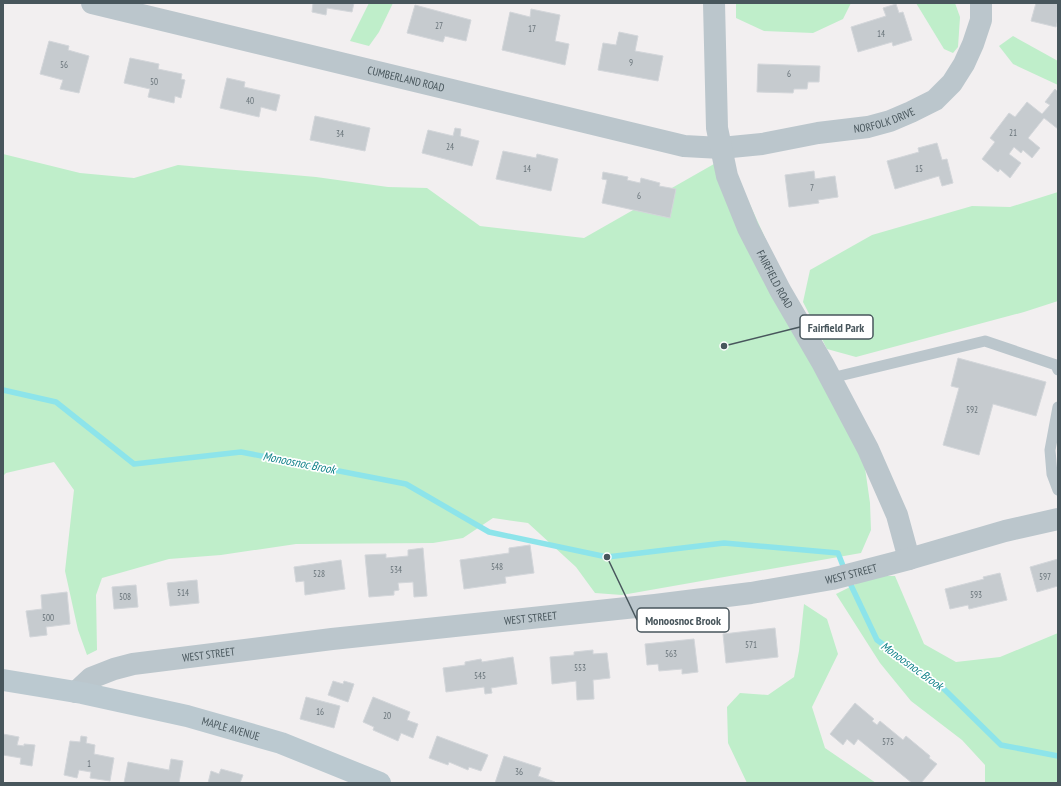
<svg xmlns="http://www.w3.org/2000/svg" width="1061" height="786" font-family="'PT Sans Narrow',sans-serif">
<rect width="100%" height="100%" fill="#f2eff0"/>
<!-- green -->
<g fill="#bfeeca">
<polygon points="369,3 393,3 379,32 369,46 350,41"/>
<polygon points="736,3 851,3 843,19 813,33 764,31 736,18"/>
<polygon points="916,3 955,3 960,17 958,47 953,53 944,49"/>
<polygon points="1013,36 1058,61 1058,85 1013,64 999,46"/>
<polygon points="3,154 80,173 134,178 178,165 316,177 388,187 427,188 480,226 584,238 728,156 863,454 870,503 871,530 861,553 622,595 595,593 576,567 528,523 493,518 463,538 433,543 296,544 221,555 169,559 102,578 96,595 97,650 87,655 78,630 65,571 74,490 54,462 6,473 3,476"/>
<polygon points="1058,192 1058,301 1024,312 856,357 827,349 803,302 810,270 872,235 972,206 1010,207"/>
<polygon points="872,576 895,576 924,644 956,662 1000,657 1058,633 1058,783 985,783 985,765 962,740 911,701 880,663 836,594"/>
<polygon points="804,604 827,619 838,654 812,707 825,748 876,783 747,783 728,743 727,707 740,693 768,695 794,677 799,651"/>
</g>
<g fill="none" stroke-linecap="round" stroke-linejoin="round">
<!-- stream -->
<g stroke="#8de4ea" stroke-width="5.5">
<polyline points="3,390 56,402 134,464 241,452 406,484 489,532 607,557 724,543 838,553 845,571"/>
<polyline points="848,579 877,640 943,688 1001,745 1058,756"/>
</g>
</g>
<!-- building -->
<g fill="#c6cbcf" stroke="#d3d6da">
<polygon points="313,3 354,3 352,12 327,8 326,15 312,12"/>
<polygon points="1036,3 1058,3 1058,19 1056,27 1031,21"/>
<polygon points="896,4 899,13 903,12 912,40 893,46 892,42 858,52 851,27 886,16 883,8"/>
<polygon points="415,5 471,20 466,41 445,36 443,42 407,33"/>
<polygon points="531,9 560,15 555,41 569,44 565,65 502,50 510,12 530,17"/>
<polygon points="619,32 638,36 635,51 663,56 658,81 598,70 603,43 616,45"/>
<polygon points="49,41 69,46 68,50 89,56 79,93 60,89 63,80 40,74"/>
<polygon points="130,58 159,64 158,69 182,74 181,79 185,80 181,98 175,96 174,103 148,97 150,89 124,83"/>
<polygon points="758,64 820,66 819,82 808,82 807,89 794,89 793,93 757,92"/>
<polygon points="227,78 245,82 244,87 280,95 276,111 261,107 259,117 220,108"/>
<polygon points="1055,89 1058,92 1058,129 1044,118 1028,138 1040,148 1032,158 1023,150 1021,153 1014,147 1009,154 1021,163 1010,178 1000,169 998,172 982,159 995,142 990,138 1009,113 1015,117 1027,102 1042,114 1050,105 1045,102"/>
<polygon points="315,116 370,128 365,151 310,140"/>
<polygon points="455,128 461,129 460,136 479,141 472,166 422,153 428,130 453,136"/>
<polygon points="937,143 942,160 947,159 953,183 942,186 939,176 895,189 887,161 919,152 918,148"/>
<polygon points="503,151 536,158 537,154 558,159 551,191 496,179"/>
<polygon points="814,171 815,179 835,176 838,197 818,200 819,203 789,207 785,175"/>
<polygon points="603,172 628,177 627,180 640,183 641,178 660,183 659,186 676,189 670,218 602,203 607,180 602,179"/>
<polygon points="958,358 1046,382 1036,416 993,404 979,455 943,445 959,388 951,386"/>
<polygon points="530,545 534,573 505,577 506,583 464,589 460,560 509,553 509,548"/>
<polygon points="423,548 427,596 414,597 413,582 398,583 399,590 394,591 394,595 369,597 365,555 386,554 386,558 408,556 408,550"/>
<polygon points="1058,559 1058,586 1037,592 1030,567"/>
<polygon points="341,560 345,589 305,595 304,581 296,582 294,567"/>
<polygon points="1000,573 1007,600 969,609 968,605 950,609 945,589 984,579 983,577"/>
<polygon points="197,580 199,603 170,606 167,583"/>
<polygon points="136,585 138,607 114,609 112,587"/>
<polygon points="67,592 70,624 46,627 47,635 30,637 26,611 42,609 41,595"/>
<polygon points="775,628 778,657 726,663 723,634"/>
<polygon points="694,639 698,672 682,674 682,669 659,671 658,664 647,665 645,644"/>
<polygon points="593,650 593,654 607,653 610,678 593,680 594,699 577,700 576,681 552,684 550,657 574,655 574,652"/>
<polygon points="513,657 517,684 491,688 492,693 485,694 484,687 446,692 443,668 465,665 465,662 481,659 482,662"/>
<polygon points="333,681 343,684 344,681 354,684 348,702 328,695"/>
<polygon points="306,697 340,706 334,728 300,719"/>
<polygon points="373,697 410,712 407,720 418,724 413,738 401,733 398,741 373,730 374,727 363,722"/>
<polygon points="855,703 874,719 872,721 877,725 880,721 903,740 906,736 930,756 929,758 937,764 921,783 912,783 858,739 854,745 847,739 843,745 830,734"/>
<polygon points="3,734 19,737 17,745 24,746 24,744 35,745 32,766 20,764 21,758 3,755"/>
<polygon points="81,736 87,737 86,743 95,745 94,754 114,758 110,781 90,778 91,772 79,770 77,778 64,775 70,741 80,742"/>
<polygon points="437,736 488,755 481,771 469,767 468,770 449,762 448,765 429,758"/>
<polygon points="504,756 541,768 538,776 555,782 554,783 495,783"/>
<polygon points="171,759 183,761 179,783 124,783 128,762 169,770"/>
<polygon points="221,769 243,775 240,783 208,783 211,771 219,774"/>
</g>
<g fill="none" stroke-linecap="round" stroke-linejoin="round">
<!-- lane -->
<g stroke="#bbc6cc" stroke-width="11">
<polyline points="831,378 985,341 1056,365 1058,370"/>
<polyline points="1058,407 1050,450 1052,474 1058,490"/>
</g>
<!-- street -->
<g stroke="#bbc6cc" stroke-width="22">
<path id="s1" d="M92 3 684 146 721 148 762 144 818 133 868 127 890 121 911 112 935 100 952 83 964 64 973 44 981 20V3"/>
<path id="s2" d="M714 3 717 128 727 176 748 228 780 290 823 364 868 449 897 515 909 559"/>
<path id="s3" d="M76 692 91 678 114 669 133 664 332 639 655 605 751 593 832 579 909 559 1005 531 1058 519"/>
</g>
<!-- secondary -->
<path stroke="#bbc9d0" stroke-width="22" id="s4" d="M3 680 82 693 187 716 281 743 380 783"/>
</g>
<g text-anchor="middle" stroke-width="3.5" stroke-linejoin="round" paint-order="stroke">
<!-- number labels -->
<g font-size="9" fill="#687379">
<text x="439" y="29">27</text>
<text x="532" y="32">17</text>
<text x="881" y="37">14</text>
<text x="631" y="66">9</text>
<text x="64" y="68">56</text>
<text x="789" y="77">6</text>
<text x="154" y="85">50</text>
<text x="250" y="104">40</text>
<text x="1013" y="136">21</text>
<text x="340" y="137">34</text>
<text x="450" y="150">24</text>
<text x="527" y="172">14</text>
<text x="919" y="172">15</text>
<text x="812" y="191">7</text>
<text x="639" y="199">6</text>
<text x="972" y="413">592</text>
<text x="497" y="570">548</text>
<text x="396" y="573">534</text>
<text x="319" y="577">528</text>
<text x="1045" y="580">597</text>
<text x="183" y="596">514</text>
<text x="976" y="598">593</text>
<text x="125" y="600">508</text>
<text x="48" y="621">500</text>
<text x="751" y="648">571</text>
<text x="671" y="657">563</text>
<text x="580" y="671">553</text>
<text x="480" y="679">545</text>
<text x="320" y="715">16</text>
<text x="387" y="719">20</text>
<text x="888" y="745">575</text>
<text x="89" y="767">1</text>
<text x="519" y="775">36</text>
</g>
<!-- street labels -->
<g font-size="11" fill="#48565c" stroke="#fff">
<text dy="4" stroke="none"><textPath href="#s1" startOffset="323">CUMBERLAND ROAD</textPath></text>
<text dy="4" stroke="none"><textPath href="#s1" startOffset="812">NORFOLK DRIVE</textPath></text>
<text dy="4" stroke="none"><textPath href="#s2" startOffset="288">FAIRFIELD ROAD</textPath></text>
<text dy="4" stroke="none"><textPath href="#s3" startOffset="789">WEST STREET</textPath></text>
<text dy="4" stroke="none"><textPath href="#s3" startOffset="465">WEST STREET</textPath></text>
<text dy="4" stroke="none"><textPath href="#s3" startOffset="141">WEST STREET</textPath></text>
<text dy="4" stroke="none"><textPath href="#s4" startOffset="233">MAPLE AVENUE</textPath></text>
</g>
<!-- water labels -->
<g font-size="12" font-style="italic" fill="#108289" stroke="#fff">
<text transform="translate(299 463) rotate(11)" y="4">Monoosnoc Brook</text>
<text transform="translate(912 666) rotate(36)" y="4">Monoosnoc Brook</text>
</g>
</g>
<!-- callouts -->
<path fill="none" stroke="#48565c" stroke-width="1.5" d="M724 346L800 327M607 557L637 620"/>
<g fill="#48565c" stroke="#fff" stroke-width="1.5">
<circle cx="724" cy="346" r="4"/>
<circle cx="607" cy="557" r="4"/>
</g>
<g fill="#fff" stroke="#48565c" stroke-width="1.5">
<rect x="800" y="315" width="73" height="24" rx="4"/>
<rect x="637" y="608" width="92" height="24" rx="4"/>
</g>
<g font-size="12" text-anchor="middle" font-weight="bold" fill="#48565c">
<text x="836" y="332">Fairfield Park</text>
<text x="683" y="625">Monoosnoc Brook</text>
</g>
<!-- border -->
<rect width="1061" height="786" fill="none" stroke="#48565c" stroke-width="8"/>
</svg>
